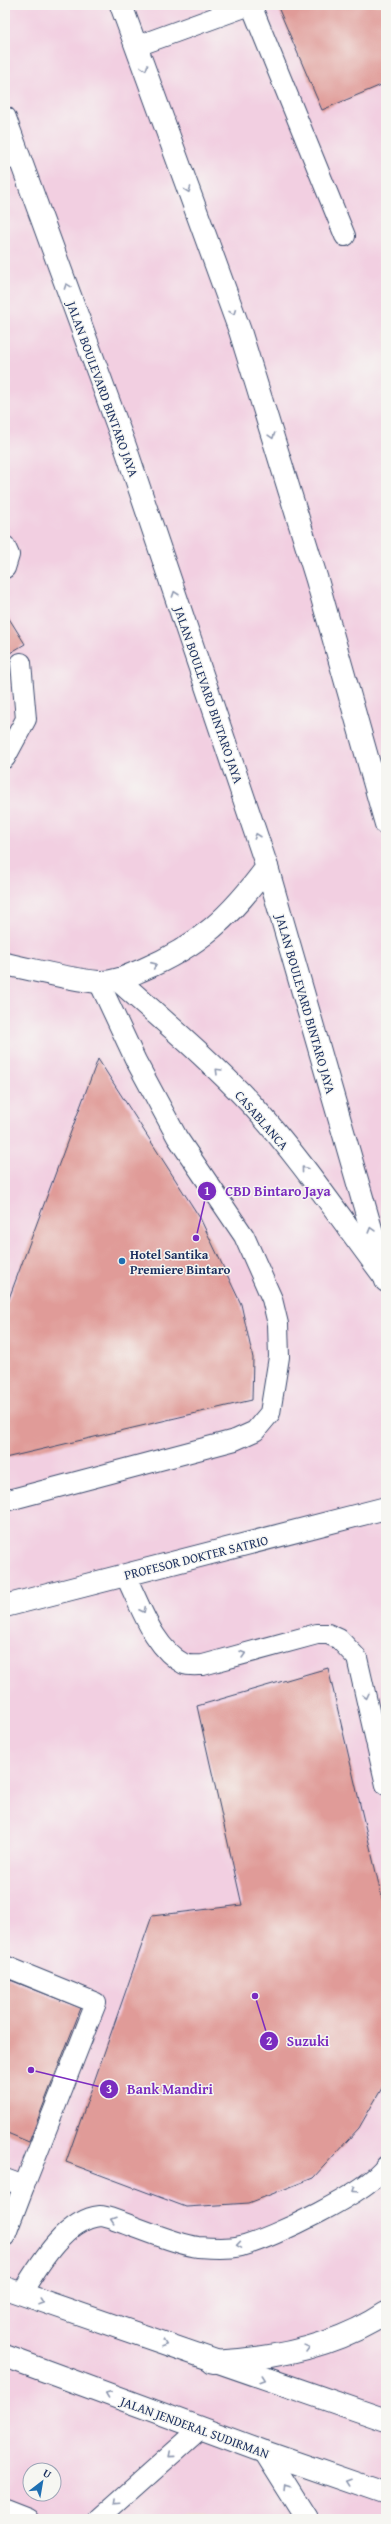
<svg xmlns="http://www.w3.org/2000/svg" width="391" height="2524" font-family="'Gentium Book Plus',serif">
<rect width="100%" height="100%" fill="#f6f6f2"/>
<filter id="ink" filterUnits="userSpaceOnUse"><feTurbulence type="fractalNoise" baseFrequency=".025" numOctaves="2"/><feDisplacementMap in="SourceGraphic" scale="8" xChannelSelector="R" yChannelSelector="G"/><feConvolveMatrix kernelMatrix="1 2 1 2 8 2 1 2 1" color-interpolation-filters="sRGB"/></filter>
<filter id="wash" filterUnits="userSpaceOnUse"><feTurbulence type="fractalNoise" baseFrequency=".012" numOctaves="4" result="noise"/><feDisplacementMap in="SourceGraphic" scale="16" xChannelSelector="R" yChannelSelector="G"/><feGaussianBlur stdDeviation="0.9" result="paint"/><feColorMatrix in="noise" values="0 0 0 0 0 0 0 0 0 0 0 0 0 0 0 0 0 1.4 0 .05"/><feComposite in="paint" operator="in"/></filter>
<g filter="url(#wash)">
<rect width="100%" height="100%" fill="#efe0c2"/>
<!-- built -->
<path fill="#f2cfe1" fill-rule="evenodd" d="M5 5H386V2519H5ZM30 2470H54V2494H30Z"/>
<g id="blocks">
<!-- building -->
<g fill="#e09b98">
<polygon points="277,5 386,5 386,83 322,110"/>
<polygon points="5,612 25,644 5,656"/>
<polygon points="98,1059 200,1218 241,1304 253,1358 252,1400 5,1458 5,1309"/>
<polygon points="328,1668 386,1915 386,2075 382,2088 359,2128 313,2178 249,2203 186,2207 66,2162 152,1916 242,1905 197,1706"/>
<polygon points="5,1978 81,2008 29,2142 5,2132"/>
</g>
</g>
</g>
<g filter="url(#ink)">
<use href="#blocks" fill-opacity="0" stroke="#3b4a6d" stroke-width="1"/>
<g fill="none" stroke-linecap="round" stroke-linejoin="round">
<!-- lane casing -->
<g stroke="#3b4a6d" stroke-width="22">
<g id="lane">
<polyline points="251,5 345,236"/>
<polyline points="137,46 250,5"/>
<polyline points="5,159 20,158"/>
<polyline points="5,546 9,555 5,568"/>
<polyline points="5,758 26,719 21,663"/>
<polyline points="5,1501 235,1440 255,1431 270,1413 279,1357 278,1324 272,1299 244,1236 177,1137 136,1061 99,982"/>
<path d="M125 1575C140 1604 153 1648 184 1664 189 1666 197 1665 203 1665L317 1634H328L339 1639 357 1658 386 1785"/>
<polyline points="5,1966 96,2003 24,2186"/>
<polyline points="5,2179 24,2186 5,2236"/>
<path d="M21 2294C37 2268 65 2219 100 2216 106 2216 115 2220 121 2222 141 2229 179 2245 198 2247 211 2248 229 2249 241 2246 273 2238 368 2192 386 2166"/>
<polyline points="5,2510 28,2519"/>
<polyline points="99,2519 200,2429"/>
</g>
</g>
<!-- street casing -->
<g stroke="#3b4a6d" stroke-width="24">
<g id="street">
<path d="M5 964C35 970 67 979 98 982 114 983 128 976 142 970 199 946 231 916 267 867"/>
<path d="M118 980C164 1021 211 1061 253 1106 301 1159 341 1219 384 1276"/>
<polyline points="5,1606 386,1508"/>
</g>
</g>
<!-- secondary casing -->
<g stroke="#3b4a6d" stroke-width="24">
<g id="secondary">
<polyline points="5,2288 386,2420"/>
<polyline points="5,2356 265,2452 386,2494"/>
</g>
</g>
<!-- primary casing -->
<g stroke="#3b4a6d" stroke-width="24">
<g id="primary">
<polyline points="121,5 240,331 317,580 386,824"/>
<polyline points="5,118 125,446 267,867 386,1281"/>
<path d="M213 2362C274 2359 335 2347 386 2313"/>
<polyline points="265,2452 307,2519"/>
</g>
</g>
<!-- lane -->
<use href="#lane" stroke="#fff" stroke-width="20"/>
<!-- street -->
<use href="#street" stroke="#fff" stroke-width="22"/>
<!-- secondary -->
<use href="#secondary" stroke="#fff" stroke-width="22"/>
<!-- primary -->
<use href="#primary" stroke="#fff" stroke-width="22"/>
</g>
<!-- one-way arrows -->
<defs><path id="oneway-chevron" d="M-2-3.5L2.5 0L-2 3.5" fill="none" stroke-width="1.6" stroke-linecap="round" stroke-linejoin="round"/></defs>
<g stroke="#8d97ae">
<use href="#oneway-chevron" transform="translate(145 68) rotate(71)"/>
<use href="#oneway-chevron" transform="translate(188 190) rotate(70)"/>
<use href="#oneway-chevron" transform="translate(67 286) rotate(-110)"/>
<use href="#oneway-chevron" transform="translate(233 312) rotate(70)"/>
<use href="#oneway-chevron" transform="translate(272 436) rotate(73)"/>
<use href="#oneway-chevron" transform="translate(175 594) rotate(-109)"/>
<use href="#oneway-chevron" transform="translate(257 836) rotate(-109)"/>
<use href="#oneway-chevron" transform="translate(154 965) rotate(-24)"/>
<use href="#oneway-chevron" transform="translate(218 1071) rotate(-135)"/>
<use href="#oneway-chevron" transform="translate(304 1169) rotate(-129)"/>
<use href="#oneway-chevron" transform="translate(371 1230) rotate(-106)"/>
<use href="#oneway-chevron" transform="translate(143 1610) rotate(64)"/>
<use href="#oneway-chevron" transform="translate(243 1654) rotate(-16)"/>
<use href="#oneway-chevron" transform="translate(366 1696) rotate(77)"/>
<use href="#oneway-chevron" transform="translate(355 2190) rotate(146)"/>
<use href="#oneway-chevron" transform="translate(113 2220) rotate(-162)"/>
<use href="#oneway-chevron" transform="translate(239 2245) rotate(171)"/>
<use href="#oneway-chevron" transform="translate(41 2302) rotate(19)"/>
<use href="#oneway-chevron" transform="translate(164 2344) rotate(19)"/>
<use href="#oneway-chevron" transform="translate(307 2348) rotate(-15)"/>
<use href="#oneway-chevron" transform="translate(263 2379) rotate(19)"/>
<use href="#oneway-chevron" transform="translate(108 2394) rotate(-159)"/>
<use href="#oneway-chevron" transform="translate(171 2455) rotate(139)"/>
<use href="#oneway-chevron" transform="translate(349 2482) rotate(-161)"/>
<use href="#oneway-chevron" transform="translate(286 2486) rotate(-122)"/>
<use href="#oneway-chevron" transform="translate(117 2503) rotate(137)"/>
</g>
</g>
<!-- markers -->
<circle fill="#1f6fb2" stroke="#f6f6f2" stroke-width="1.5" cx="122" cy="1261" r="4"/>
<g text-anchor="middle" stroke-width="3" stroke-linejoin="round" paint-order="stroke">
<!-- street labels -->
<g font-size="13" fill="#1b2f5e" stroke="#f6f6f2">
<text transform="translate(103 389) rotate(70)" y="5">JALAN BOULEVARD BINTARO JAYA</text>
<text transform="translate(209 695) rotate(71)" y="5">JALAN BOULEVARD BINTARO JAYA</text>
<text transform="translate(306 1004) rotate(74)" y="5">JALAN BOULEVARD BINTARO JAYA</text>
<text transform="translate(262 1120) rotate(49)" y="5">CASABLANCA</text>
<text transform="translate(196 1557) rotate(-14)" y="5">PROFESOR DOKTER SATRIO</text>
<text transform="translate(195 2427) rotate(20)" y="5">JALAN JENDERAL SUDIRMAN</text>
</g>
<!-- poi labels -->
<g font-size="13" font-weight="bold" fill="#1b2f5e" stroke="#f6f6f2" text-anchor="start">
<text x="130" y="1259">Hotel Santika<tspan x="130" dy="15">Premiere Bintaro</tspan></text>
</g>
</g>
<!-- callouts -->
<path fill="none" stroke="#7b2cbf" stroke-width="1.5" d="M196 1238L207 1191M255 1996L269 2041M31 2070L109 2089"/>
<g fill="#7b2cbf" stroke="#f6f6f2" stroke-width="1.5">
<circle cx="196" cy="1238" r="4"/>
<circle cx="255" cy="1996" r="4"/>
<circle cx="31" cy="2070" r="4"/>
<circle cx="207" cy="1191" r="10"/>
<circle cx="269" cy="2041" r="10"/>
<circle cx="109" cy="2089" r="10"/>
</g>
<g font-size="12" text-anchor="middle" font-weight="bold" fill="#fff">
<text x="207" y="1195">1</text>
<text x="269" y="2045">2</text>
<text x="109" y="2093">3</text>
</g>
<g font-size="14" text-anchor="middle" font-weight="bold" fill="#7b2cbf" stroke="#f6f6f2" stroke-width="3" stroke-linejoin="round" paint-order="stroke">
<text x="278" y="1196">CBD Bintaro Jaya</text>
<text x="308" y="2046">Suzuki</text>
<text x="170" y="2094">Bank Mandiri</text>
</g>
<!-- margin -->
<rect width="391" height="2524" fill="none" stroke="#f6f6f2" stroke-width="20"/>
<!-- north arrow -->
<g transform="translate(42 2482) rotate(31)"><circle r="19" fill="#f6f6f2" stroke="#9ea6b7"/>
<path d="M0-3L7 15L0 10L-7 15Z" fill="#1f6fb2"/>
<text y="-6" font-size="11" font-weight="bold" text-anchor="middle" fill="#1b2f5e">U</text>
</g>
</svg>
